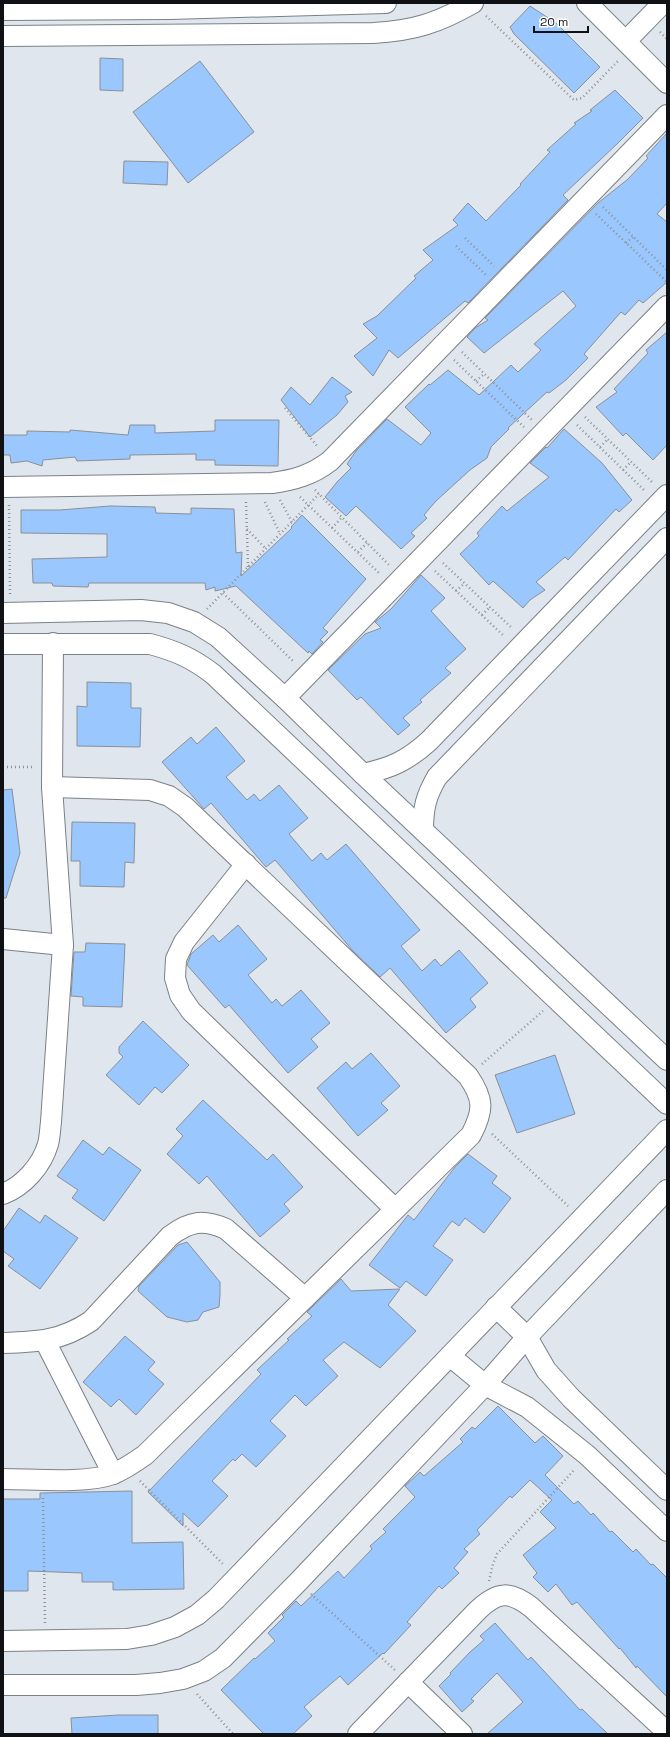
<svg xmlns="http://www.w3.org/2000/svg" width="670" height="1737" font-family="'Space Grotesk',sans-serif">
<rect width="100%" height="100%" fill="#e0e6ed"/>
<!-- building -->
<g fill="#9ac7fd" stroke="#8b9097">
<polygon points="530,6 556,23 600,67 574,93 514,34 510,27"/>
<polygon points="100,58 123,59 123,91 100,90"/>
<polygon points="200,61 254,132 188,183 133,112"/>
<polygon points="615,90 643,118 617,144 563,195 568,200 468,303 465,301 398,358 389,350 373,376 354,356 377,338 363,324 377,316 416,278 414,276 433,260 423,250 458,225 453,220 468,203 486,221 521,185 520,184 550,152 547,150 576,124 574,123 592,111 590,110"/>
<polygon points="667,133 667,203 657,214 667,222 667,282 643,303 639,300 625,315 621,312 584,354 588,358 566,380 549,393 547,392 508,428 509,429 491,447 487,458 470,470 436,501 424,515 427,518 411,533 415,536 401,549 356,506 346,516 325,497 337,482 351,468 347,464 356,451 387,419 421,445 431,433 405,407 429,384 430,385 448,370 479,395 511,365 518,372 541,350 534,344 576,306 563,291 484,353 467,337 475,328 488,320 485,318 598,203 628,179 648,158 646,156"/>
<polygon points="124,161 168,162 167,185 123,183"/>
<polygon points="667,332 667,445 653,460 626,433 623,436 596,407 617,392 614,389 648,353 646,350"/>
<polygon points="332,377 352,392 345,396 348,402 337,415 310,437 281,400 291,387 310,405"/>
<polygon points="215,420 279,420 278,466 215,465 215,460 196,460 196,454 130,455 130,459 77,461 75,457 43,460 42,466 27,461 11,463 10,455 3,455 3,435 27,435 27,431 70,432 70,430 128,435 130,425 155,425 155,433 215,431"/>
<polygon points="564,429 602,463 632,500 619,512 616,509 568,560 565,557 536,582 545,590 530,600 523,608 493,581 489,585 460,554 479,536 477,533 502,506 507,511 549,477 530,463 546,447 547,448"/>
<polygon points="110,506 155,507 156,513 191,514 191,508 234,509 236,553 242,552 241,576 292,528 291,527 302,515 366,579 323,628 328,632 320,640 323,642 312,654 309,651 308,653 294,640 236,586 215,591 215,587 206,590 205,583 89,583 88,587 53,586 52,583 33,583 32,559 107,557 107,534 21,533 21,510 60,510"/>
<polygon points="421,575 445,598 431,611 466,649 445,668 451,673 420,700 422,702 403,718 410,725 398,735 361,697 357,700 328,670 365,634 381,628 375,622 391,609"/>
<polygon points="87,682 131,683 131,708 141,708 140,747 77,746 77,706 87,707"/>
<polygon points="216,727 245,761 226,777 247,800 254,794 260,801 279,785 308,818 289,834 312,861 321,853 327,860 346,844 420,930 401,946 422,971 435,959 441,966 459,950 488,983 470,999 476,1007 446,1033 390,968 380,977 353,951 275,860 266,867 211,803 204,809 162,762 191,737 197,744"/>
<polygon points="12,789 20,853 6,898 3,898 3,790"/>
<polygon points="72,822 135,823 134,863 125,862 124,887 80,886 80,861 71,861"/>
<polygon points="238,925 267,959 248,975 272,1003 276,999 282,1006 301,990 330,1023 311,1039 318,1047 288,1073 229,1005 225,1008 187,965 191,954 213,935 219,942"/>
<polygon points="86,943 125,944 122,1007 83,1006 83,997 71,996 74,952 85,952"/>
<polygon points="143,1021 189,1065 162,1093 155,1087 139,1105 106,1075 123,1057 119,1053 119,1047"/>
<polygon points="371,1053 400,1086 381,1103 388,1110 358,1136 317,1088 346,1062 352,1069"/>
<polygon points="555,1055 575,1114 517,1133 495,1075"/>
<polygon points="203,1100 267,1160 273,1154 303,1187 284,1204 290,1211 260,1237 207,1176 199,1184 167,1154 183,1136 176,1129"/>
<polygon points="83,1140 103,1155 109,1147 141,1170 104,1221 72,1198 78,1190 57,1176"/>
<polygon points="468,1154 497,1176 492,1183 511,1198 484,1233 465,1218 459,1226 452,1221 433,1246 453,1260 426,1296 406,1281 400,1288 369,1265 408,1215 414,1220 455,1167"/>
<polygon points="19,1208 40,1223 45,1215 78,1238 40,1289 8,1266 14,1259 3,1251 3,1231"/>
<polygon points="187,1242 220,1282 220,1295 219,1307 203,1312 198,1320 187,1322 167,1317 138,1291 139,1286 178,1245"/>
<polygon points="341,1279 351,1291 400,1289 388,1305 416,1331 380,1368 344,1342 323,1360 338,1376 306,1406 295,1395 270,1421 286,1436 256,1467 242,1454 235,1461 233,1459 212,1481 228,1496 198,1527 183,1513 183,1526 148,1492 261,1374 257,1370 289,1340 287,1339 312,1316 307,1312"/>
<polygon points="125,1336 155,1362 148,1370 164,1384 136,1415 119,1399 111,1407 83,1382"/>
<polygon points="498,1406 535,1443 543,1436 563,1456 545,1475 574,1504 578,1501 591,1515 593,1513 610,1532 612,1531 633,1552 636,1549 651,1565 653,1564 667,1578 667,1697 637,1666 636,1668 620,1648 619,1649 577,1602 572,1605 556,1584 548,1592 533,1577 537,1573 523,1555 556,1528 540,1512 552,1500 530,1480 512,1498 510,1496 477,1530 480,1534 464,1549 468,1552 454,1568 459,1573 442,1589 439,1586 407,1622 411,1625 384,1654 383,1653 348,1685 340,1676 304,1707 312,1716 293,1734 264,1734 221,1690 254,1658 255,1659 275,1641 268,1633 284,1617 282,1615 296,1601 301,1606 338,1571 344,1578 372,1549 370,1546 386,1532 383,1529 415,1497 405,1486 420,1472 424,1476 463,1442 460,1439 472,1427 475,1429"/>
<polygon points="132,1491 132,1543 183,1542 184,1589 113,1590 113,1582 82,1582 82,1573 28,1571 28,1591 3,1591 3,1499 40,1499 40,1493"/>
<polygon points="495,1623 528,1660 531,1657 580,1710 582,1709 608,1734 487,1734 523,1702 497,1673 471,1699 474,1701 462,1712 439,1686 451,1674 450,1673 470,1652 484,1640 480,1636"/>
<polygon points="119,1715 158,1715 158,1734 72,1734 71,1718"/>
</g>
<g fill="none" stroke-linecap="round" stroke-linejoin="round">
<!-- minor casing -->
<g stroke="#7b8087" stroke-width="22">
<g id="minor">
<polyline points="587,3 667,83"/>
<polyline points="3,10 170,9 386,3"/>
<path d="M3 36 373 33C413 31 438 23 473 3"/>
<polyline points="626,41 663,3"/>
<path d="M3 487 272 483C294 480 312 475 330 461L667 115"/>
<polyline points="3,613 141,610 168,613 194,622 218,637 285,698 363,774 667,1060"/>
<path d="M3 644H150C176 651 192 658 213 674L667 1104"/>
<polyline points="285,698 667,306"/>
<path d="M363 774C391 768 407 761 429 741L667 495"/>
<path d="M423 830C423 808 426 796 437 777L667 538"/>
<polyline points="246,864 184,942 176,959 175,978 180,995 191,1011 395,1209"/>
<polyline points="3,939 63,945"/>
<path d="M3 1194C24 1186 42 1165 48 1144 50 1137 50 1129 51 1122L63 945 52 787 53 643"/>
<polyline points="496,1307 527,1337 546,1370 571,1398 667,1490"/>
<polyline points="45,1341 113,1474"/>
<path d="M3 1343C38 1342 61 1341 91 1321L170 1236C190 1221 203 1219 226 1229L305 1298"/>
<polyline points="450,1356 485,1385 527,1407 587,1455 667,1531"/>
<path d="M3 1479C33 1479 86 1484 113 1474 125 1469 135 1462 145 1455L471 1135C484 1110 484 1099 468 1076L185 807 169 796 150 790 52 787"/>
<polyline points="3,1641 127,1639 151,1635 175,1627 197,1615 216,1599 667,1130"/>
<polyline points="408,1682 462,1734"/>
<polyline points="3,1685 136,1685 160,1683 183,1679 204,1671 223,1658 298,1582 485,1385 527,1337 667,1190"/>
<path d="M358 1734 478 1610C498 1591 510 1591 531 1607L667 1732"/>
</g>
</g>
<!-- path -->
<g stroke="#8d9297" stroke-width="2.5" stroke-dasharray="1 3" stroke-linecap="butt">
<polyline points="486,16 574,100 582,98 619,60"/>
<polyline points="660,32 667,39"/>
<polyline points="603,207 667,270"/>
<polyline points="596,214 667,282"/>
<polyline points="465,238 494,266"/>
<polyline points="626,243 633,237"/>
<polyline points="456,246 486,275"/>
<polyline points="462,352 532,420"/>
<polyline points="454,360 524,427"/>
<polyline points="476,381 484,374"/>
<polyline points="285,408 318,447"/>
<polyline points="585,417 653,483"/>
<polyline points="577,425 645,491"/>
<polyline points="600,447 608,439"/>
<polyline points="623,470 631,462"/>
<polyline points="315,490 389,565"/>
<polyline points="300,497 380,574"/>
<polyline points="280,500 292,522"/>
<polyline points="246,502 248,567"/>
<polyline points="265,502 280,534"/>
<polyline points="9,505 10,594"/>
<polyline points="332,528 342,517"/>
<polyline points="247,529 266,549"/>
<polyline points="358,552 367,543"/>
<polyline points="443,563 512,628"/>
<polyline points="435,571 504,636"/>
<polyline points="456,591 465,583"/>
<polyline points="223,593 294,662"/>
<polyline points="207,609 319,494"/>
<polyline points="482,615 490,607"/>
<polyline points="3,767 34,767"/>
<polyline points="482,1064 543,1011"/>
<polyline points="492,1134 568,1206"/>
<polyline points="140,1481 224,1565"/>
<polyline points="43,1498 45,1623"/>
<polyline points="489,1581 493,1564 497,1554 575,1469"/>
<polyline points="311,1594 395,1670"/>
<polyline points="197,1694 233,1734"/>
</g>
<!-- minor -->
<use href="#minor" stroke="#fff" stroke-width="20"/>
</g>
<!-- border -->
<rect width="670" height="1737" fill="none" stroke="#0f1114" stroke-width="8"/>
<!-- scale -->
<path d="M534 26v6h54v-6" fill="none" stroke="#0f1114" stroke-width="2"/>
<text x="540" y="26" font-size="12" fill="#0f1114" stroke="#ffffff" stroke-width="3" paint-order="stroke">20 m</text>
</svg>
